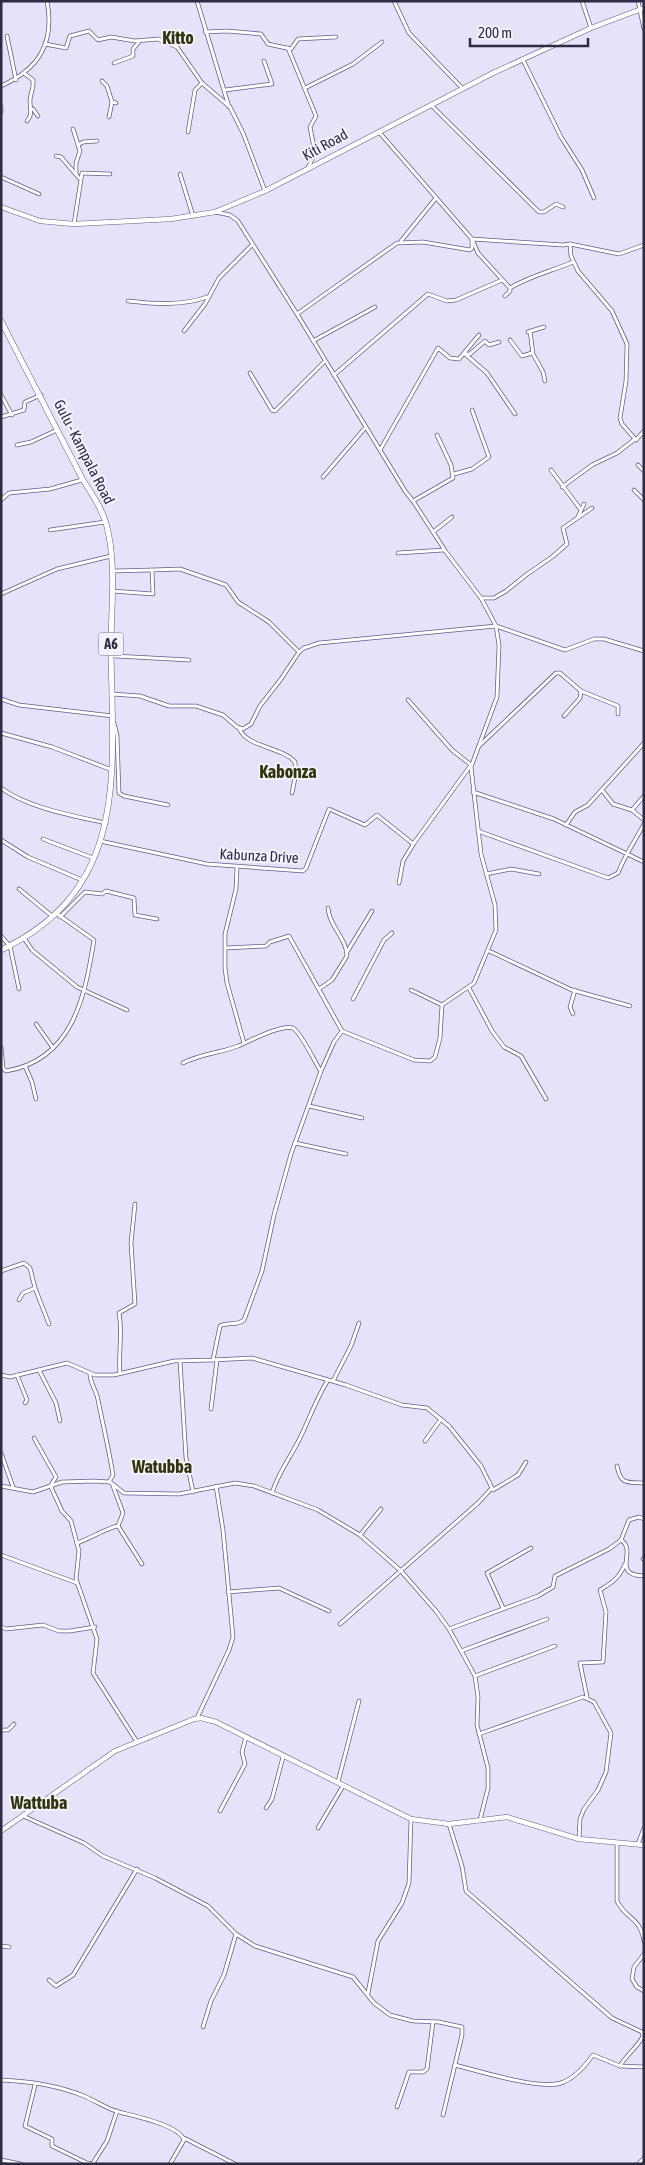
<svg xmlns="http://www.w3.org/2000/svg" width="645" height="2165" font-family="'Asap Condensed',sans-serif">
<rect width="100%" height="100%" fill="#e5e2fa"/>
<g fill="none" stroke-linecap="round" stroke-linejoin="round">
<!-- street casing -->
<g stroke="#645b8e" stroke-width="4.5">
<g id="street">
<polyline points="197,1 229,107"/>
<polyline points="394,1 409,33 462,88"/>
<polyline points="582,1 591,28"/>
<polyline points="638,1 644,29"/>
<polyline points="205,32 227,31 261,34 268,44 291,49 298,39 336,37"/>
<polyline points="7,36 16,80"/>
<polyline points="45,44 66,48 70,36 89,31 98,40 111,37 135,41 158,39 177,47 202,83 230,107 243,133 265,191"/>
<polyline points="288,48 316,116 310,127 315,153 308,168"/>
<polyline points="523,60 561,137 582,170 594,198"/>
<polyline points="114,63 133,56 133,49 139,42"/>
<path d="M25 74 33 80C34 89 30 94 30 101 30 110 33 114 27 121"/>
<polyline points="102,81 107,86 112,102 116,103"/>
<path d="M1 86C39 69 55 43 47 1"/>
<polyline points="305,88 353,64 382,42"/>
<polyline points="225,90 272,84 264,61"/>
<polyline points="431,105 539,212 544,212 556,204 563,207"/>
<polyline points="1,106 1,112"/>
<polyline points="33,109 38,116"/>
<polyline points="109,117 112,102"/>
<polyline points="73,129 80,151 76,163 76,174"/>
<polyline points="188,132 195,90 202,83"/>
<polyline points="379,132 472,239 478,253 510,288"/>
<polyline points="78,145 83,142 97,141"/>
<polyline points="56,156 61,157 79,178"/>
<polyline points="180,174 193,216"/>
<polyline points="1,177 39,194"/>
<polyline points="215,212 230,215 238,221 297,314 405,491 413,501 446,552 481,598 496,626 499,645 497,697 471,767 481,854 495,905 496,930 474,983 442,1005 440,1038 435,1057 430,1061 414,1060 342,1031 289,936 270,942 266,946 226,948"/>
<polyline points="74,224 82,173 110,174"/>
<polyline points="401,241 436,198"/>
<polyline points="570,244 571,256 578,271 612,311 627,344 626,381 620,418 622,424 636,440 644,431"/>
<path d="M505 296 510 291V288C530 276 552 271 573 262"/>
<path d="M128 301C154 304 183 306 207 297"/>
<polyline points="297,314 397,243 423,242 470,250 472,248 472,239 563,245 570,244 619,254 644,245"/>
<polyline points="184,331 205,304 219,278 252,245"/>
<polyline points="530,331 533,354 543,372 545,381"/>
<polyline points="528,332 544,327"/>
<polyline points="510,340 522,356 532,353"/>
<polyline points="313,341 375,307"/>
<polyline points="499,342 489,345 485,341 470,354 465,354 487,373 515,414"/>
<polyline points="250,373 272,410 275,411 325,361"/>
<polyline points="334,375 428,294 447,301 456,300 502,280"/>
<polyline points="1,395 12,415"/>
<polyline points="1,417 24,410 25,402 41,395"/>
<polyline points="17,445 31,442 57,430"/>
<polyline points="380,450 438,348 450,358 459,359 479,335"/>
<polyline points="638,465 644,471"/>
<polyline points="551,470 581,510"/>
<polyline points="454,474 472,469 489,457 472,410"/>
<polyline points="323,477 365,428"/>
<polyline points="562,487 592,465 617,453 635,439"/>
<polyline points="634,490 644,500"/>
<polyline points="1,500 9,493 50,489 82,480"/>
<polyline points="413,501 453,478 451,465 437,435"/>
<polyline points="578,517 584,504"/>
<polyline points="50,530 105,522"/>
<polyline points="433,532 452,517"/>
<polyline points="398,553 444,550"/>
<polyline points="113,571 152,570"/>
<polyline points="112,591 153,594 152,570 180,569 226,585 238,602 269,622 299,652"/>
<polyline points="1,594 57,569 111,556"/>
<polyline points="481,598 494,598 506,591 526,575 552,557 567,544 563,528 592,508"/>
<polyline points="112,652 115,656 189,660"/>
<polyline points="581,691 618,706 618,714"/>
<polyline points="112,694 140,696 169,706 196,706 223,715 237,727 243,729 251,724 260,706 281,679 299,652 304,648 319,643 496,626 565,650 594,639 604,639 644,651"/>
<polyline points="1,699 19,705 113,716"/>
<polyline points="114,723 117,735 119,793 124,796 168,805"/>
<path d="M239 728C247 748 281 746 295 762L296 773 292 793"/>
<polyline points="1,733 52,747 112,770"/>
<polyline points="480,745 556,673 560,673 581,691 580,698 564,716"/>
<path d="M1 788C28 808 74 816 106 823"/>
<polyline points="602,790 613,804 632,810"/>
<polyline points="473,792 554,819 644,862"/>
<polyline points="644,796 632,810 644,820"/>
<polyline points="566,825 575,812 588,805 644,743"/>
<path d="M478 831 608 878 618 873C625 855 635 841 644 824"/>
<polyline points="43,839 93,858"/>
<polyline points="1,840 28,857 82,880"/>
<polyline points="100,841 207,864 303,871 306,868 329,809 365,825 377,815 412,843 414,843 471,765 452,750 408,700"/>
<polyline points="237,867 236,889 225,934 225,968 227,983 244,1043"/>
<polyline points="486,874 511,869 539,874"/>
<polyline points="399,883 403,861 414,843"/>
<polyline points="19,889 52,916"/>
<polyline points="60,917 85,892 102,894 106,891 134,898 135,915 157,919"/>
<polyline points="1,936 10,946 19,989"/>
<polyline points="24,938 32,950 77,987 127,1010"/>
<polyline points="489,951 572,990 630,1006"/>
<polyline points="347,952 372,911"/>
<polyline points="469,988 492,1031 504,1047 521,1056 546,1099"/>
<path d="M319 989 332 980 347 956C347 939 329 926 328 908"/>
<polyline points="411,990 442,1005"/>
<polyline points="353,999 384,940 392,933"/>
<polyline points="573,1014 570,1007 575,990"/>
<polyline points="36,1024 53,1048"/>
<path d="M1 1047 3 1068 6 1071C73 1060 85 996 94 940L56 913"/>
<path d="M183 1063C200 1054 220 1053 238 1046 250 1041 281 1024 293 1028 300 1031 315 1062 320 1070"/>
<polyline points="25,1066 32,1082 36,1099"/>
<polyline points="309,1106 362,1118"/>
<polyline points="295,1143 346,1154"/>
<polyline points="1,1271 24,1263 30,1268 35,1288 23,1293 19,1300"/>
<polyline points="35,1288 49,1324"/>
<polyline points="213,1360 252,1358 346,1385 402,1405 427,1408 449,1426 481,1466 493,1490 518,1475 526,1462"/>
<polyline points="180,1361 186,1458 193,1492"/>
<polyline points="39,1370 56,1403 60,1421"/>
<path d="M120 1373C118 1353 123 1334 119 1313L135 1304 131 1243 135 1204"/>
<path d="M90 1374C90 1384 97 1391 98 1400 103 1425 109 1450 113 1475L109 1482"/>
<path d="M1 1375 10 1377 67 1363 95 1375H114L174 1361 213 1360 220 1326C227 1322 237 1326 244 1320L262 1271 274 1215 291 1154 321 1071 334 1042 342 1031"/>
<polyline points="17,1375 27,1400 25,1403"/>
<polyline points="333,1381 351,1346 359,1323"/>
<polyline points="211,1409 217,1360"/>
<polyline points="34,1438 56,1477 51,1485"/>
<polyline points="425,1441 441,1419"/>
<polyline points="1,1453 13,1487"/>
<path d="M617 1466C621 1485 626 1482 644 1483"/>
<polyline points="1,1486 33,1492 62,1482 94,1481 110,1482 124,1493 179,1494 235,1483 254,1486 318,1510 360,1535 401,1571 436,1611 449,1629 475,1676 478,1697 477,1725 488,1768 488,1788 480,1820"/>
<polyline points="113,1486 123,1513 118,1526"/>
<polyline points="51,1487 62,1511 71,1521 79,1551 76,1579 97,1639 93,1673 137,1742"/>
<path d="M272 1493C278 1473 290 1458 299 1440 309 1420 316 1399 328 1380"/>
<polyline points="360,1535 381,1509"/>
<path d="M621 1540C638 1551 610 1575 644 1576"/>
<path d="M77 1543C87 1540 111 1526 118 1526L142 1564"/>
<polyline points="1,1555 77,1583"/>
<polyline points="643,1559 644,1560"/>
<polyline points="228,1592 279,1588 329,1611"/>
<polyline points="503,1608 487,1573 531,1548"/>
<polyline points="340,1624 478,1503 491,1489"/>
<polyline points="1,1627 6,1629 43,1625 59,1631 70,1631 95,1627"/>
<polyline points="449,1629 538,1596 553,1587 555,1576 609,1549 621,1540 629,1520 639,1517 644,1519"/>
<polyline points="461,1651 547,1619"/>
<polyline points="475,1676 555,1646"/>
<path d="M587 1697 580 1663 603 1662 606 1612 600 1590C612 1583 620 1577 625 1564"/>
<polyline points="197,1718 229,1650 233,1637 223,1530 216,1486"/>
<polyline points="1,1730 8,1730 14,1724"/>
<polyline points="479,1734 583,1697 594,1702 611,1733 606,1772 598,1790 584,1809 580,1819 579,1839"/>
<polyline points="338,1782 359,1701"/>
<polyline points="266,1808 272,1799 283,1757"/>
<polyline points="220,1811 245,1764 242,1752 246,1737"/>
<polyline points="23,1816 84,1843 103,1856 155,1878 208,1906 236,1934 255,1946 353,1977 374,2003 390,2015 413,2021 439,2022 462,2027 462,2035 443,2115"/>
<path d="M449 1824 462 1866 466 1891 612 2018 642 2032 643 2036C638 2047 626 2055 620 2066"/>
<polyline points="318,1828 343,1786"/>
<path d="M617 1843V1901C627 1921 639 1915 644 1941"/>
<polyline points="638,1844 644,1828"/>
<polyline points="1,1946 9,1947"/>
<polyline points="644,1954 634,1967 632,1979 637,1987 644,1991"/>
<polyline points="49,1980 56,1986 73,1975 137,1869"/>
<polyline points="368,1993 378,1941 402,1903 409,1883 411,1819"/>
<polyline points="203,2027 211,2001 224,1975 236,1934"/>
<path d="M455 2065C478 2071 540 2090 561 2083 574 2079 585 2066 593 2055L620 2066 644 2067"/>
<path d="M1 2080C28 2081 59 2086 84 2096 96 2101 107 2109 119 2112 134 2116 179 2125 184 2140L170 2164"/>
<polyline points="35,2085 25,2126 52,2139 52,2146 87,2163 95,2164"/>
<polyline points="397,2107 409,2072 423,2072 427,2069 433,2022"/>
<polyline points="184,2138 235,2164"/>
<polyline points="1,2160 21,2164"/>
<polyline points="93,2163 107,2141 117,2111"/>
<polyline points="638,2164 644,2158"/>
</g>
</g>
<!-- secondary casing -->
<g stroke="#645b8e" stroke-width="5.5">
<g id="secondary">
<polyline points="1,207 40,221 74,224 171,219 215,212 265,191 493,73 591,28 644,8"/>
<polyline points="1,1831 115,1751 194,1719 201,1718 216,1722 411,1819 449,1824 507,1817 579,1839 644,1845"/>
</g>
</g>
<!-- primary casing -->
<g stroke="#645b8e" stroke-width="6">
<path id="primary" d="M1 321 83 480C92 494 101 507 106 523 117 563 111 607 111 648 112 768 132 888 1 950"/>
</g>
<!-- street -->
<use href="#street" stroke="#fff" stroke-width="3"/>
<!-- secondary -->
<use href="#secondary" stroke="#fff" stroke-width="4.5"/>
<!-- primary -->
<use href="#primary" stroke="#fff" stroke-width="5"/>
</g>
<g text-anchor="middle" stroke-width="4" stroke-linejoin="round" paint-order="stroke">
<!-- shield labels -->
<rect fill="#f2f1fd" stroke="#6a667a" stroke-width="1" x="98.5" y="632.5" width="25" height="23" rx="4"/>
<g font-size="14" font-weight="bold" fill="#2f2b42">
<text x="111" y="649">A6</text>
</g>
<!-- street labels -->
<g font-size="15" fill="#2f2b42" stroke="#f2f1fd">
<text transform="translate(325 145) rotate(-29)" y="5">Kiti Road</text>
<text transform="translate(84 452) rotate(63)" y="5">Gulu - Kampala Road</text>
<text transform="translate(259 856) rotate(3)" y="5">Kabunza Drive</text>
</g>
<!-- quarter labels -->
<g font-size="18" font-weight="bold" fill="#33340b" stroke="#f2f1fd">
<text x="178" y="44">Kitto</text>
<text x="288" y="778">Kabonza</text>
<text x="162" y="1473">Watubba</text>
<text x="39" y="1809">Wattuba</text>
</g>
</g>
<!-- border -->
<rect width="645" height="2165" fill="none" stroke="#2f2b42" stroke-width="5"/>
<!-- scale -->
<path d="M470 38v8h118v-8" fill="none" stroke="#2f2b42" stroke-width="2.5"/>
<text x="478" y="38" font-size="15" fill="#2f2b42" stroke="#f2f1fd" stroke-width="4" paint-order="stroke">200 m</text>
</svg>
